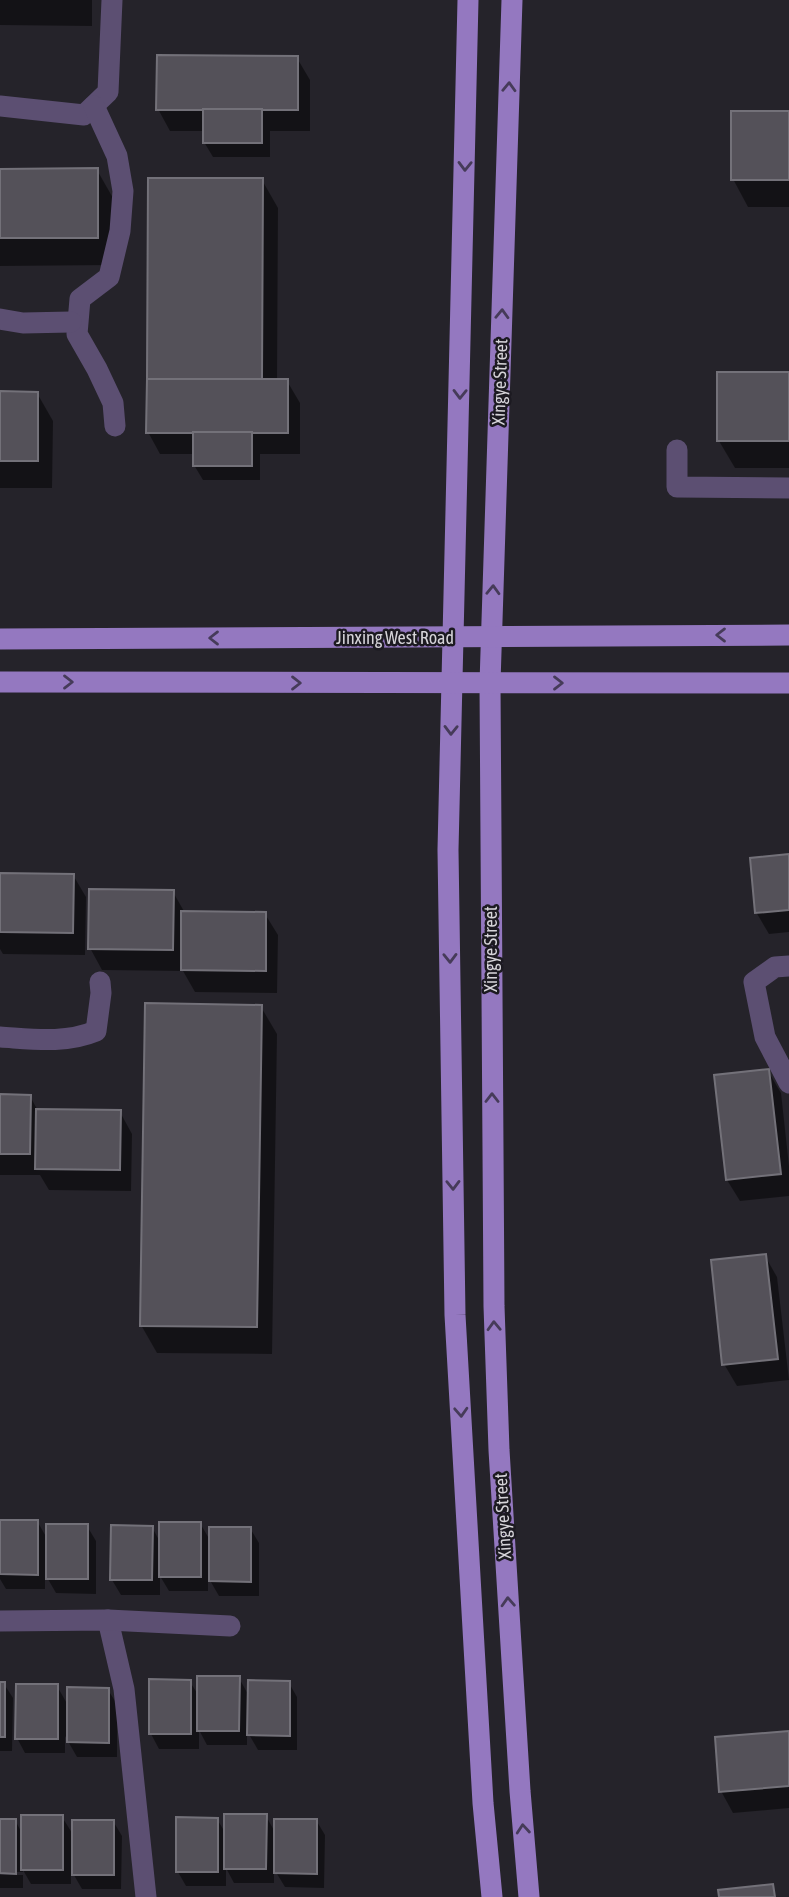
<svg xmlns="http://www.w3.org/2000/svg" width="789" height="1897" font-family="'Asap Condensed',sans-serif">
<rect width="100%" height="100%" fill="#25232a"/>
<!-- shadow -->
<g fill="#0007">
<polygon points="0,0 92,0 92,26 0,25"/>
<polygon points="297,58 310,80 310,131 270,131 270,157 213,157 204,142 204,131 170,131 158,109"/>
<polygon points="789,113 789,207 748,207 733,179"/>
<polygon points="97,170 113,198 113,265 0,266 0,171"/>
<polygon points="262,180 278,208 277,381 287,381 300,403 300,454 260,454 260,480 203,480 194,465 194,454 160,454 148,432"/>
<polygon points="789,374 789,468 735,468 719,441"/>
<polygon points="0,393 37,393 53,421 52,488 0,488"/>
<polygon points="789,856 789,932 769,934 756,912"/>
<polygon points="0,875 73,875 86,897 85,955 3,954 0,949"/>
<polygon points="173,892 185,913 265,914 278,935 277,993 195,992 183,971 102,970 90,948"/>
<polygon points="261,1007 277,1034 272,1354 157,1353 141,1325"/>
<polygon points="768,1071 781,1093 789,1166 789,1196 740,1201 727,1180"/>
<polygon points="0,1096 30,1096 38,1111 120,1112 132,1134 131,1191 49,1190 40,1175 0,1175"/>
<polygon points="765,1256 777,1277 789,1380 737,1386 724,1364"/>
<polygon points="0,1521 37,1521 48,1540 87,1526 96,1541 96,1594 56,1593 45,1574 45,1589 6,1589 0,1579"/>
<polygon points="200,1523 211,1542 250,1528 259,1543 259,1596 219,1596 208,1577 208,1591 169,1591 160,1576 160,1595 121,1595 112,1580 152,1527 160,1542"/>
<polygon points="239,1678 249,1696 289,1683 297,1697 297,1750 258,1750 247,1731 247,1745 207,1745 199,1730 199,1749 159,1749 151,1734 190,1682 199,1696"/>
<polygon points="0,1684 4,1684 13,1698 12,1751 0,1751"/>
<polygon points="57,1686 69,1707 108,1690 117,1704 117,1757 77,1757 65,1736 65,1753 25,1753 17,1738"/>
<polygon points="789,1732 789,1808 733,1813 721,1791"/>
<polygon points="266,1816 276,1834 316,1820 325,1835 324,1888 285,1887 274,1869 274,1883 234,1883 226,1868 226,1886 186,1886 178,1872 217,1819 226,1834"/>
<polygon points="62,1817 74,1836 113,1821 122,1836 121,1889 82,1889 71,1870 71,1884 31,1884 23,1870 23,1872 0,1872 0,1820 15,1820 23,1835"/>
<rect x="0" y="1875" width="23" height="13"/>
</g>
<!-- building -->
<g fill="#545159" stroke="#737179" stroke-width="2">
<polygon points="157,55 298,56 298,110 156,110"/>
<rect x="203" y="109" width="59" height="34"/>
<rect x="731" y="111" width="58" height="69"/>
<polygon points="98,168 98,238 0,238 0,169"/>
<polygon points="148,178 263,178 262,379 147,379"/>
<rect x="717" y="372" width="72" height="69"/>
<polygon points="147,379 288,379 288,433 146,433"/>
<polygon points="0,391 38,392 38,461 0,461"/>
<rect x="193" y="432" width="59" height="34"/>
<polygon points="789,854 789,910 755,913 750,858"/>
<polygon points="0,873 74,874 73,933 0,932"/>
<polygon points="89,889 174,890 173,950 88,949"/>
<polygon points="181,911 266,912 266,971 181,970"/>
<polygon points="145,1003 262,1005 257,1327 140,1326"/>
<polygon points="769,1069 781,1174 726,1180 714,1075"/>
<polygon points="0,1094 31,1095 30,1154 0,1154"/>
<polygon points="36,1109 121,1110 120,1170 35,1169"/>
<polygon points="766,1254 778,1359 722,1365 711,1260"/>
<polygon points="0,1520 38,1520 38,1575 0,1574"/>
<rect x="159" y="1522" width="42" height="55"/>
<rect x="46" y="1524" width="42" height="55"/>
<polygon points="111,1525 153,1526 152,1580 110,1580"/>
<polygon points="209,1527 251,1527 251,1582 209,1581"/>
<polygon points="197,1676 240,1676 239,1731 197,1731"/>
<polygon points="149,1679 191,1680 191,1734 149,1734"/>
<polygon points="248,1680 290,1681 290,1736 247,1735"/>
<rect x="0" y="1682" width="5" height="55"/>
<polygon points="16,1684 58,1684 58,1739 15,1739"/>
<polygon points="67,1687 109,1688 109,1743 67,1742"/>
<polygon points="789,1731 789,1786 719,1792 715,1737"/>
<polygon points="224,1814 267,1814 266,1869 224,1869"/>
<rect x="21" y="1815" width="42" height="55"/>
<polygon points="176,1817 218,1818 218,1872 176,1872"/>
<polygon points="0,1819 16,1819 16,1874 0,1873"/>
<polygon points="274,1819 317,1819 317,1874 274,1873"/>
<rect x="72" y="1820" width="42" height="55"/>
<polygon points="773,1884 775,1897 719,1897 718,1890"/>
</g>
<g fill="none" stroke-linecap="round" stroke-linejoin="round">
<!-- minor -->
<g stroke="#5c4f72" stroke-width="21">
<polyline points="0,106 84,115 108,92 112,0"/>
<polyline points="94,106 117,156 123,191 120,231 109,277 80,299 77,334 97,369 113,403 115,426"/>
<polyline points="0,319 23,323 71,322"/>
<polyline points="677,450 677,487 789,488"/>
<polyline points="789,966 775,967 754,982 765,1037 789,1083"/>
<path d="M0 1037C32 1039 65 1044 96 1031L101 993 100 982"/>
<polyline points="108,1620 124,1689 146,1897"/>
<polyline points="0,1621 108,1620 230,1626"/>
</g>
<!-- major -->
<g stroke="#9478c0" stroke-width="21">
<polyline points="468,0 448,850 455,1315 483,1803 492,1897"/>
<polyline points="512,0 490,683 494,1306 499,1450 520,1791 529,1897"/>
<polyline points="0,639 789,635"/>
<polyline points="0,682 789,683"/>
</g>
</g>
<!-- one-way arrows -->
<defs><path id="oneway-chevron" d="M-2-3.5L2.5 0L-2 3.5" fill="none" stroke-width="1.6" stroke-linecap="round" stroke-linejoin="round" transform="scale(1.75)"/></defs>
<g stroke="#463b59">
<use href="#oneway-chevron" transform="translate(509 87) rotate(-88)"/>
<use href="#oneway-chevron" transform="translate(465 166) rotate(91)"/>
<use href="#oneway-chevron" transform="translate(502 314) rotate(-88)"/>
<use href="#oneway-chevron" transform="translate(460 394) rotate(91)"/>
<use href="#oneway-chevron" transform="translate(493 590) rotate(-88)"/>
<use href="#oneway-chevron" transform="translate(721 635) rotate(180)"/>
<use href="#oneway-chevron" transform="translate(214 638) rotate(180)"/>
<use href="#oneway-chevron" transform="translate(68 682)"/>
<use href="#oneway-chevron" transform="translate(296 683)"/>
<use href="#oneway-chevron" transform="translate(558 683)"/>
<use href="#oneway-chevron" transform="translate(451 730) rotate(91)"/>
<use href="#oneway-chevron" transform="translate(450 958) rotate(89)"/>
<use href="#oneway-chevron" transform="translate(492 1098) rotate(-90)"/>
<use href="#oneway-chevron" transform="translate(453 1185) rotate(89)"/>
<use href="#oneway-chevron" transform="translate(494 1326) rotate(-92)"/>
<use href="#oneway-chevron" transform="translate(461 1412) rotate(87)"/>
<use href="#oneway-chevron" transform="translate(508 1602) rotate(-93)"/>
<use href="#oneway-chevron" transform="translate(523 1829) rotate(-95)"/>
</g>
<g text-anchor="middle" stroke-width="5" stroke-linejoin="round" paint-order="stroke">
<!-- street labels -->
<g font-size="18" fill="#d6d4d9" stroke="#1c1a21">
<text transform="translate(500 382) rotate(-88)" y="6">Xingye Street</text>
<text x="395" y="644">Jinxing West Road</text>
<text transform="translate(491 949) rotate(-90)" y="6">Xingye Street</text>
<text transform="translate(503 1516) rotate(-93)" y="6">Xingye Street</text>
</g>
</g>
</svg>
